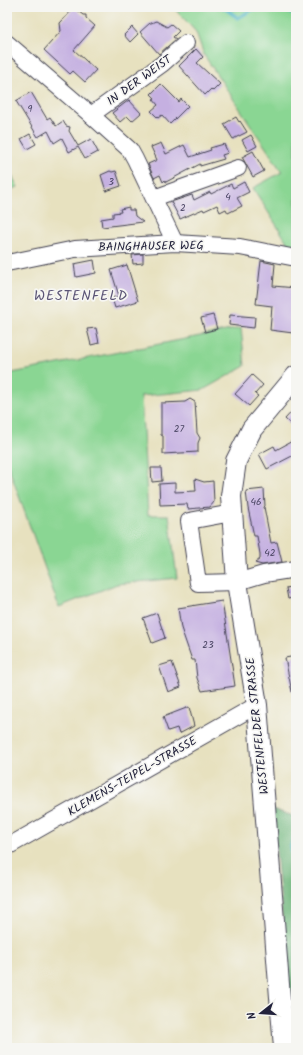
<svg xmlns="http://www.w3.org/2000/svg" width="303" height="1055" font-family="Kalam,sans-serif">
<rect width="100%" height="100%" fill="#f6f6f2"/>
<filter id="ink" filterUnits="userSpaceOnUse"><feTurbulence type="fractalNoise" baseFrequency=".025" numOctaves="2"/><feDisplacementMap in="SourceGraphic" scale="8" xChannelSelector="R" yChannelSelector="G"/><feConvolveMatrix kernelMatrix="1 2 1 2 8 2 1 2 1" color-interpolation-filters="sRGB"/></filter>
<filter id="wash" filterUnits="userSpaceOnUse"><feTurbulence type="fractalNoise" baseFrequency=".012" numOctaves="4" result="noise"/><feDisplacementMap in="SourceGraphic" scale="16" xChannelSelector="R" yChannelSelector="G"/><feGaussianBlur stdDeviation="0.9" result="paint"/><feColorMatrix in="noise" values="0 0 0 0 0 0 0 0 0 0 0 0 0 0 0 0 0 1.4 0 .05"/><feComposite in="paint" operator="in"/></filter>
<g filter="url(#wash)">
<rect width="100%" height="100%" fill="#e7e1bf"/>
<!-- green -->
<g fill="#8ad693" stroke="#567c67">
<polygon points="171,7 296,7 296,253 294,253 253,188 282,172 204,55 196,32 179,13"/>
<polygon points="7,167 18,187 7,191"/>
<polygon points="241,328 245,366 203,390 141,396 148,515 169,515 177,578 117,584 59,607 7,463 7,374"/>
</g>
<!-- forest -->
<polygon fill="#6fb77d" stroke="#486c5c" points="272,809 296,817 296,1048 295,1048"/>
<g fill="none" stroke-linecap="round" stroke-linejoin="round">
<!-- stream -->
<g stroke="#47b1c5" stroke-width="3.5">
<polyline points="223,7 238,18 257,7"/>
<polyline points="283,7 290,13 296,13"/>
<polyline points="296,833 291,846 296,879"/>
</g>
</g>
<g id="blocks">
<!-- building -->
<g fill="#c5b0e1">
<polygon points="74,8 83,15 86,15 86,18 95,26 74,50 96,70 85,82 73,71 70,74 44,50 61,31 60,23"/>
<polygon points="156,21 167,27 171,24 179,31 173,37 176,39 159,54 140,32 150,23 151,23"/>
<polygon points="132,27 138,34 130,42 124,35"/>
<polygon points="196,49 203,57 197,63 220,84 213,91 211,89 205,95 179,66"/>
<polygon points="161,84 179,102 181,99 188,106 170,124 162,115 158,118 151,111 158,105 153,99 155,98 151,94"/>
<polygon points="31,92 47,119 50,117 56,126 63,121 66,126 70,127 69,131 78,146 91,139 98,152 85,159 78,147 69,152 62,138 54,143 48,131 38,137 16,101"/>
<polygon points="129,100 141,113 132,121 127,116 120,122 112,113"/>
<polygon points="236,117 239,122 240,121 247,132 233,139 224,124"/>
<polygon points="30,134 36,144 27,149 21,139"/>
<polygon points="251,135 257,146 248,151 242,140"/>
<polygon points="161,143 166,154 184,145 190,157 211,150 210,148 224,144 228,153 222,155 224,159 200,166 200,164 166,182 165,180 163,182 160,175 154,178 148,164 157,160 151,147"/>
<polygon points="253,151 264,171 253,177 242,157"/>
<polygon points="110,171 112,172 116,171 121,186 106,191 101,175"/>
<polygon points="244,182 249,192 237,198 242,206 228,213 226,209 220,212 217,205 204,211 203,209 180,219 171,202 192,195 194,200 210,192 211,194 231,184 233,188"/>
<polygon points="129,207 129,210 134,210 135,216 143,222 102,227 101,219 113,217 113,213 121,212 120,209"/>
<polygon points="143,254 143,263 133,264 132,255"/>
<polygon points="94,260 96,273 76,277 74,264"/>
<polygon points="261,261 275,264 273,286 296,288 296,304 293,333 270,330 272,306 256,304"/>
<polygon points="127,265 138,301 115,308 112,298 119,296 111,270"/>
<polygon points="213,315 217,329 205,332 201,318"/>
<polygon points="230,315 255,317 254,328 229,325"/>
<polygon points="96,328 99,343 91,345 87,329"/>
<polygon points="252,375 263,385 255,394 258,396 249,406 235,394"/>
<polygon points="190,399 195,402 197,433 200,438 198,443 198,452 163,454 163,436 161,435 161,403 185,402"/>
<polygon points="296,407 296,429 285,419"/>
<polygon points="296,439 296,454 267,469 259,454 274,446 276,450"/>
<polygon points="151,468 161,468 162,481 152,482"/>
<polygon points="195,479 204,482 213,481 214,502 210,507 188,509 187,504 160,505 159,484 175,483 175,492 196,491"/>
<polygon points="264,489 265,506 264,507 271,543 277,542 282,562 262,565 255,563 260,559 260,554 257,536 254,536 248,508 246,491"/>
<polygon points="296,586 296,597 288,599 286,588"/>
<polygon points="222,601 235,686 202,691 197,678 195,660 192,660 181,628 178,608"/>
<polygon points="157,613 165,638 152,643 143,618"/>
<polygon points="296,656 296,692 292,692 285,658"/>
<polygon points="172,662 181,687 168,692 159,666"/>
<polygon points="189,707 194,726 179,734 177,728 168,731 163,717"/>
</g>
</g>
</g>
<g filter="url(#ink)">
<use href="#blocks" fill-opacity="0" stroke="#403f4f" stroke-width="1"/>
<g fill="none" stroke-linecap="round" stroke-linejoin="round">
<!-- minor casing -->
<g stroke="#403f4f" stroke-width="18">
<g id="minor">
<polyline points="7,43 91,115 130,150 135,159 175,243"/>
<polyline points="91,115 162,64 186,43"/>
<polyline points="154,198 238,168"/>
<polyline points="7,263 75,249 175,243 240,247 296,258"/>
<polyline points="232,513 189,521 198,583 237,582 264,574 296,569"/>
<polyline points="7,847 257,705"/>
</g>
</g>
<!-- major casing -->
<g stroke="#403f4f" stroke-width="22">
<polyline id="major" points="284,1048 257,705 237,582 231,496 236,461 252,429 296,376"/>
</g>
<!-- minor -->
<use href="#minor" stroke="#fff" stroke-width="16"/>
<!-- major -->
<use href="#major" stroke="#fff" stroke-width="20"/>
</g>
</g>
<g text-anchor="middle" stroke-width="3.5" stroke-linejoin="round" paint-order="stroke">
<!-- number labels -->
<g font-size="10" fill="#4b4664">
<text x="30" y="112">9</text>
<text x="111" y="185">3</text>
<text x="228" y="200">4</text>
<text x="183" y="211">2</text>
<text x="179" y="432">27</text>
<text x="256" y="505">46</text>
<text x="270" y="556">42</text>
<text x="208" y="648">23</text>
</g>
<!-- street labels -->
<g font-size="12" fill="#22223b" stroke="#f6f6f2">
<text transform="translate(139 80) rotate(-36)" y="4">IN DER WEIST</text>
<text transform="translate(151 246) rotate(-1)" y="4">BAINGHAUSER WEG</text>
<text transform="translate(257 726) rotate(-96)" y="4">WESTENFELDER STRASSE</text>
<text transform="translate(132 776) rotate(-30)" y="4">KLEMENS-TEIPEL-STRASSE</text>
</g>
<!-- quarter labels -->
<g font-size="14" letter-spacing="1" fill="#5b5475" stroke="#f6f6f2">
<text x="81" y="300">WESTENFELD</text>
</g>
</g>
<!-- margin -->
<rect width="303" height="1055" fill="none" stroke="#f6f6f2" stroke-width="24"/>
<!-- north arrow -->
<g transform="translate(261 1013) rotate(253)" stroke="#f6f6f2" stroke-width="3" paint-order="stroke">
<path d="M0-3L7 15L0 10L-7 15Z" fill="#22223b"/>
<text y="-6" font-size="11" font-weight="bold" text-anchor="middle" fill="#22223b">N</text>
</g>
</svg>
